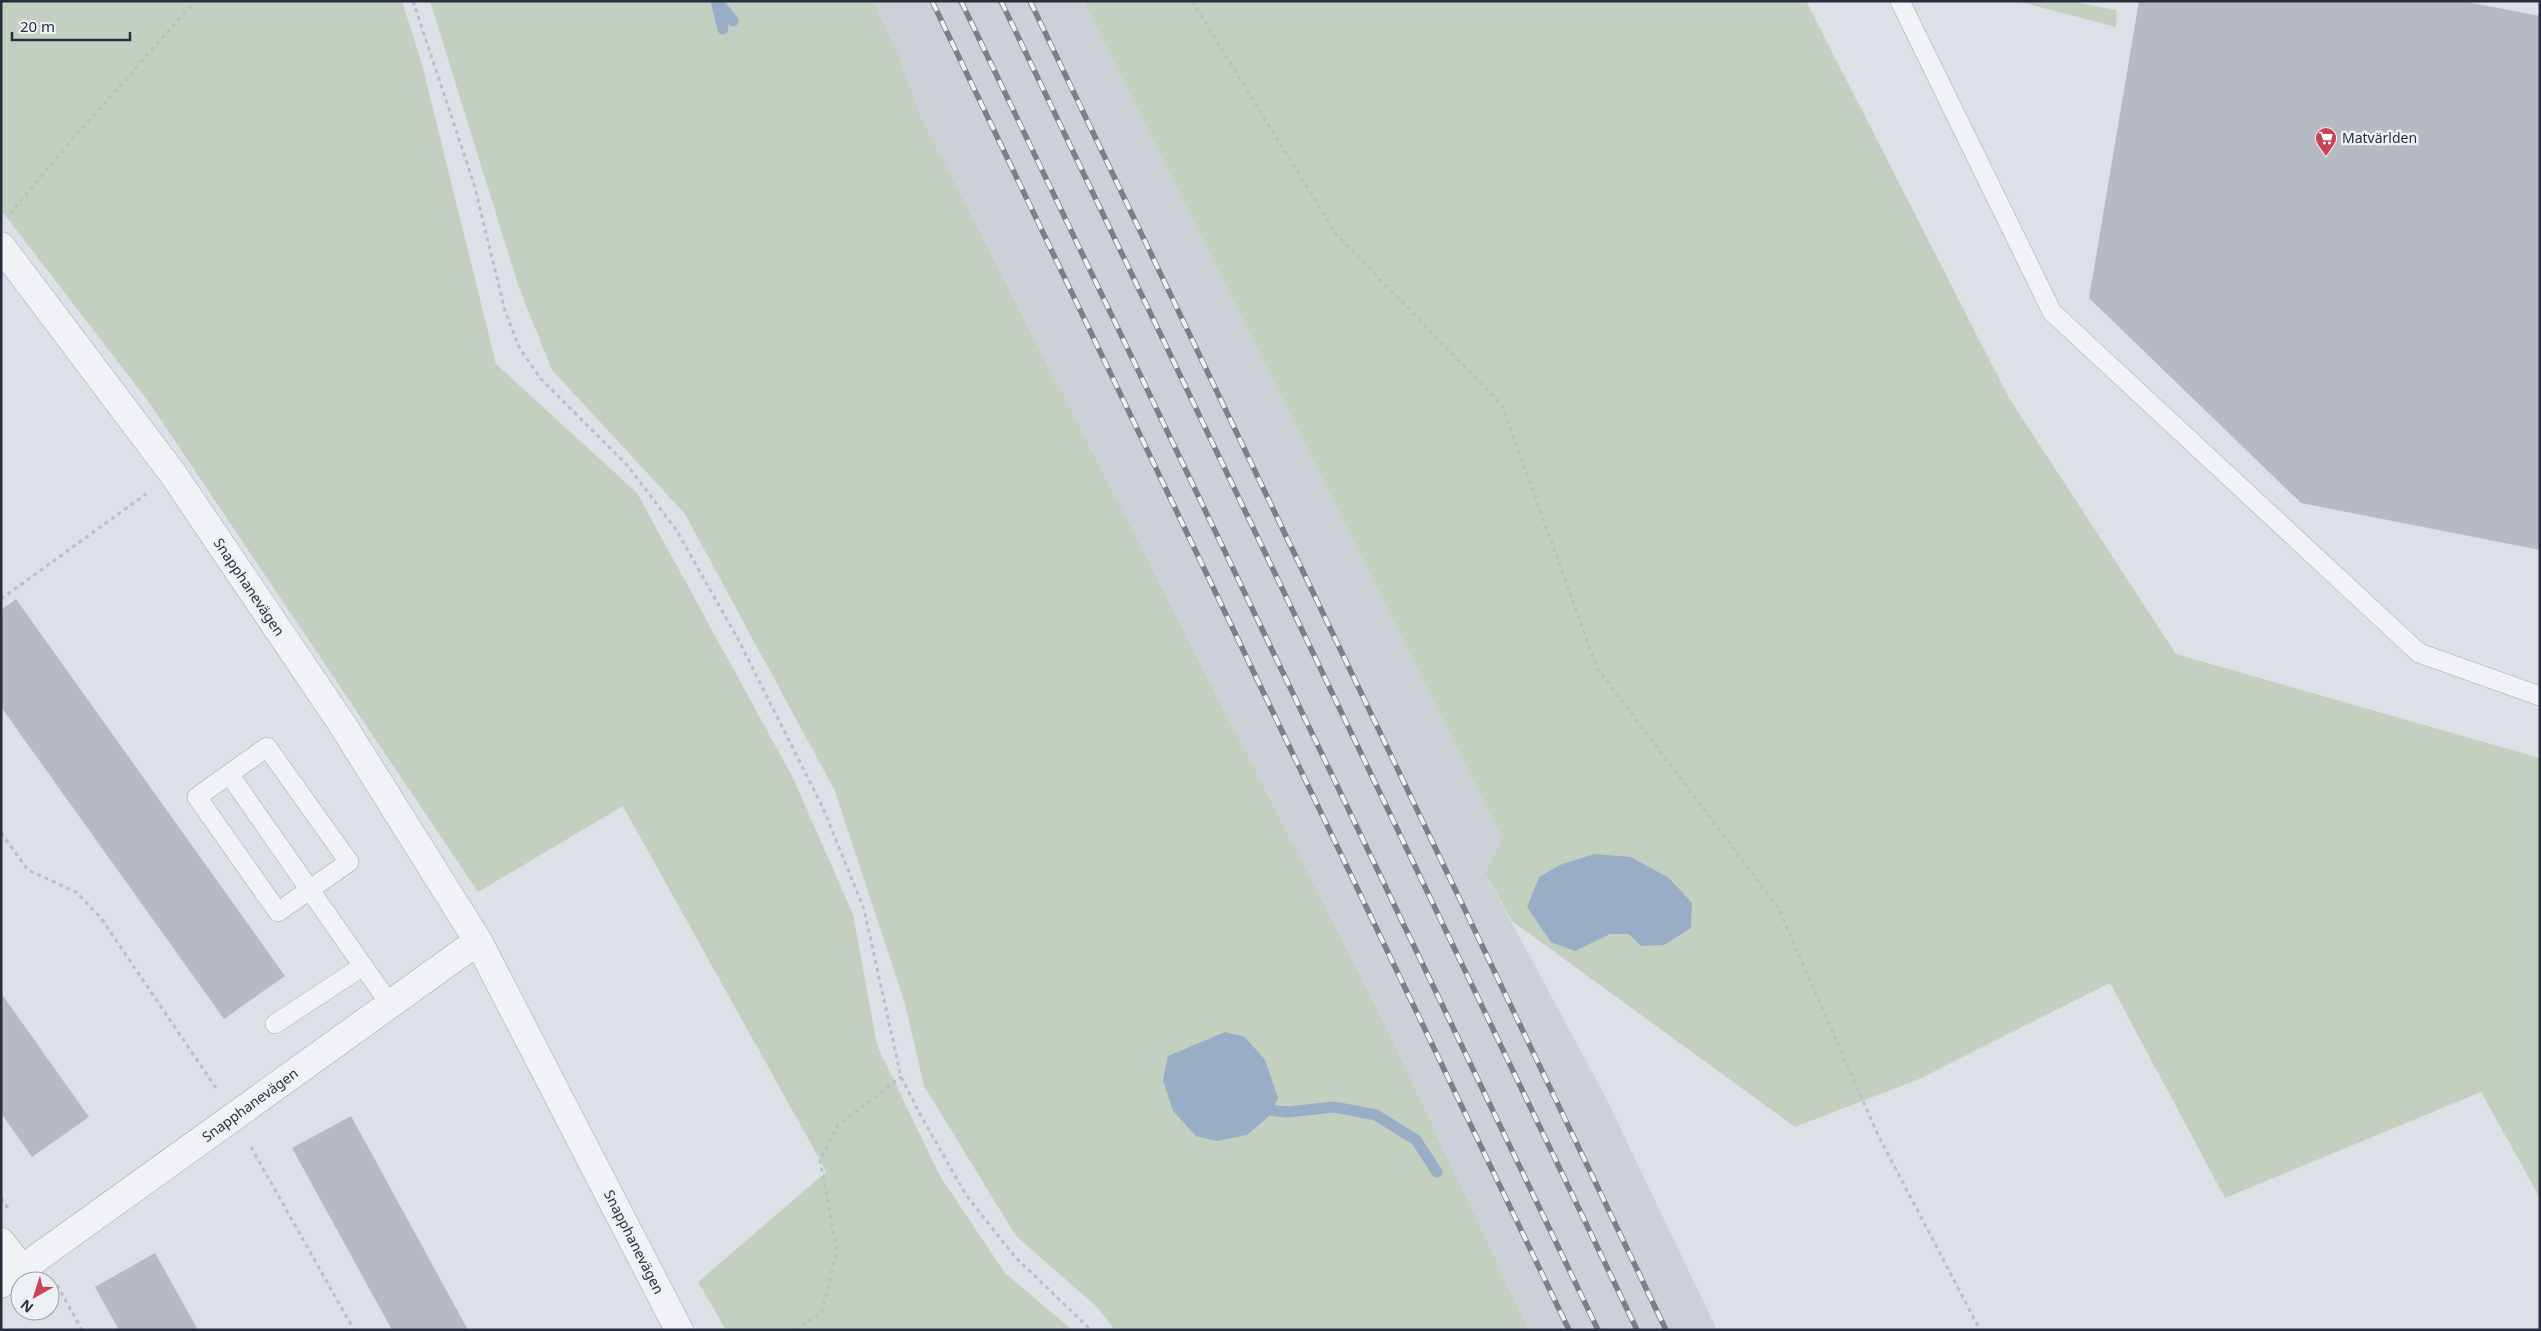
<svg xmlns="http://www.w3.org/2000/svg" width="2541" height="1331" font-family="'Noto Sans',sans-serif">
<rect width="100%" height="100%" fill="#dde1e7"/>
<!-- built -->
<polygon fill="#ccd0d9" points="873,1 1083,1 1502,839 1485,873 1605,1096 1717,1330 1529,1330 1380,1014 920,115 900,58"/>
<!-- green -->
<g fill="#c3d0bf">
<polygon points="1,1 402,1 422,64 496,364 637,493 792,776 853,914 877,1045 940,1176 1005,1273 1072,1330 726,1330 698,1282 826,1172 820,1160 623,806 478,892 148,401 1,210"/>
<polygon points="430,1 873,1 900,58 920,115 1380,1014 1529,1330 1115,1330 1097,1307 1016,1236 924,1086 905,1004 835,791 685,514 552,370 519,288"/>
<polygon points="1083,1 1806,1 2009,398 2176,654 2540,758 2540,1198 2481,1092 2225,1198 2110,983 1917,1080 1795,1127 1512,921 1485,873 1502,839"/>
<polygon points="2017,1 2069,1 2117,10 2116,27"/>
</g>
<!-- water -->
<g fill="#99adc6">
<polygon points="1594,854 1631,857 1669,878 1692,903 1691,928 1664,945 1641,946 1629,934 1610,934 1575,951 1551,942 1527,907 1539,877 1560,865"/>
<polygon points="1225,1032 1245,1037 1265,1060 1278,1098 1269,1116 1247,1135 1217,1141 1196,1136 1173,1111 1163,1080 1168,1056"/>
</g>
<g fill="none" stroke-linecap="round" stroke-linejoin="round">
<!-- stream -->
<g stroke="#99adc6" stroke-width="11">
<polyline points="716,1 723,29"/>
<polyline points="718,2 733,21"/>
<polyline points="1262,1102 1268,1110 1288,1112 1334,1107 1376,1115 1416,1140 1437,1172"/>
</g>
</g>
<!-- building -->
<g fill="#b5bac3">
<polygon points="2139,1 2462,1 2540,16 2540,550 2301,503 2089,298"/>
<polygon points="16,599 285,976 224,1019 1,707 1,610"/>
<polygon points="1,993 89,1117 32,1157 1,1113"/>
<polygon points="351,1116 468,1330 392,1330 292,1148"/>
<polygon points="155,1253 198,1330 119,1330 95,1287"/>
</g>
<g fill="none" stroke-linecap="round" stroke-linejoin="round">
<!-- service casing -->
<g stroke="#a3a8b1" stroke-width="20">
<g id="service">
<polyline points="1900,1 2052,312 2419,653 2540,696"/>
<polygon points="267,747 349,862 278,912 197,797"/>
<polyline points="229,774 363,966 275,1024"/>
<polyline points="363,966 390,1004"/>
</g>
</g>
<!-- minor casing -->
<g stroke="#a3a8b1" stroke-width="29">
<g id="minor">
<polyline points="1,246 173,474 342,724 478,941 679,1330"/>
<polyline points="1,1242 22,1269"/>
<polyline points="1,1284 478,941"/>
</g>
</g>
<!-- path -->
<g stroke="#bcbfc5" stroke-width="3" stroke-dasharray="4 4" stroke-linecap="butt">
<polyline points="413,1 474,184 505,311 520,349 541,379 628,466 677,531 738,639 823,808 864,909 901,1077 920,1114 966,1195 1015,1257 1091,1330"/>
<polyline points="1192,1 1336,234 1502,405 1597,668 1778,907 1877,1133 1980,1330"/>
<polyline points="10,214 69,143 195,1"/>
<polyline points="1,599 146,494"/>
<polyline points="1,833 28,870 76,892 101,918 216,1088"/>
<polyline points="251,1147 354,1330"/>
<polyline points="1,1198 8,1208"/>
<polyline points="57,1285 82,1330"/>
<polyline points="795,1330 822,1312 837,1251 820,1160 838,1125 901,1077"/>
</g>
<!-- service -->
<use href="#service" stroke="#f0f2f5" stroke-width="19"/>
<!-- minor -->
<use href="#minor" stroke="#f0f2f5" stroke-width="28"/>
<!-- rail casing -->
<g stroke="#778090" stroke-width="5.5">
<g id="rail">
<polyline points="932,1 1569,1330"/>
<polyline points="961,1 1598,1330"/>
<polyline points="1001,1 1637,1330"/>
<polyline points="1030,1 1666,1330"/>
</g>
</g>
<!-- rail -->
<use href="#rail" stroke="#edf0f4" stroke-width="4" stroke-dasharray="11" stroke-linecap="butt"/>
</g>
<!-- icons -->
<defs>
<g id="supermarket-pin" transform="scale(1.125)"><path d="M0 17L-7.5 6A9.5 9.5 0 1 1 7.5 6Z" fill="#c94555" stroke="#edf0f4"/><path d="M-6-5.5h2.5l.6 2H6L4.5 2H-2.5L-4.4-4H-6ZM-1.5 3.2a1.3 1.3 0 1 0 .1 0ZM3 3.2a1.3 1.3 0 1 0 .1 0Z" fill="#fff"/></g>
</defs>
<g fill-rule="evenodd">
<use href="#supermarket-pin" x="2326" y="138"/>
</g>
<g text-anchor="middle" stroke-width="5" stroke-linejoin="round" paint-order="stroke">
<!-- poi labels -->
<g font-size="14" fill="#272e3d" stroke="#edf0f4" text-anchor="start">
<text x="2342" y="143">Matvärlden</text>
</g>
<!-- street labels -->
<g font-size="14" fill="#272e3d" stroke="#edf0f4">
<text transform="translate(249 587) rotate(56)" y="5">Snapphanevägen</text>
<text transform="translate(250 1105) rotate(-36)" y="5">Snapphanevägen</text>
<text transform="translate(634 1242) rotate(63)" y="5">Snapphanevägen</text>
</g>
</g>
<!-- border -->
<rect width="2541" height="1331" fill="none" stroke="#272e3d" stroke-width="5"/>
<!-- north arrow -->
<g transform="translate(35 1296) rotate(219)"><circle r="24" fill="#edf0f4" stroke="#9ea2ab"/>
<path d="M0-4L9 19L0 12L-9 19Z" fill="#c94555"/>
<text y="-8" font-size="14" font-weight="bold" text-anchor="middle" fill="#272e3d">N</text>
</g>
<!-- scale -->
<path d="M12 32v8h118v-8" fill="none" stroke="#272e3d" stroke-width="2.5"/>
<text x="20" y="32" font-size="15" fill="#272e3d" stroke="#edf0f4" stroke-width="4" paint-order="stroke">20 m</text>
</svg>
